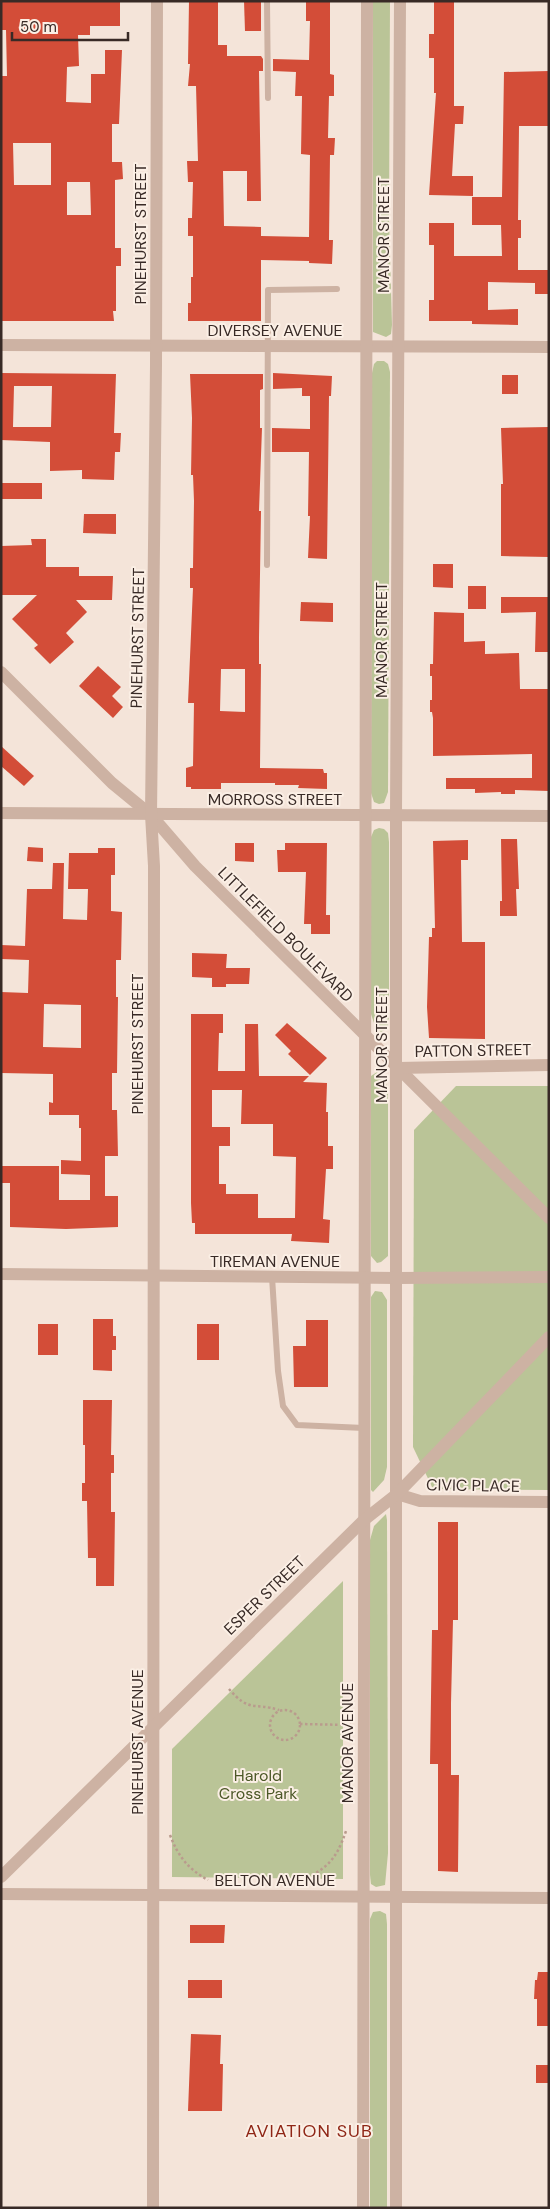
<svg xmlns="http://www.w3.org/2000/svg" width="550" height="2209" font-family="'DM Sans',sans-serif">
<rect width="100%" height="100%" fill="#f4e4d9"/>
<!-- green -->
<g fill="#bac497">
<polygon points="373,1 390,1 389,220 392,325 391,334 386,337 373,332"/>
<polygon points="377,361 384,361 388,364 390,372 388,792 384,803 379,804 374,802 371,793 372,373 374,364"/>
<polygon points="379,828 384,829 388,833 389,842 389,1017 387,1029 381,1032 375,1026 371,1014 371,837 374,830"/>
<polygon points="377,1072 385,1081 388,1089 388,1256 381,1262 377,1263 371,1256 371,1076"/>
<polygon points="456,1086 549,1086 549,1490 433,1489 413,1447 414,1130"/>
<polygon points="375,1291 382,1292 387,1300 387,1467 384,1480 373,1492 371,1490 371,1297"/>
<polygon points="386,1514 387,1520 388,1853 385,1885 376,1887 371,1884 370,1875 370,1540 374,1526"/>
<polygon points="343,1581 343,1879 172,1877 172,1749"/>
<polygon points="380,1911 386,1914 387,1924 387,2208 370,2208 370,1919 373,1912"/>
</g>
<!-- building -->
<g fill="#d34d38" fill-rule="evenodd">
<path d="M1 1 120 2V26H90V35H78L79 66 67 67 66 102 91 103V74H105V50H122L119 124H112V162H122L123 179 115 180V248H121V266H116V311H113L114 321H1V76H7L6 30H1ZM13 143H51V185H14ZM67 182H90L91 215H67Z"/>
<polygon points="189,1 218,1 218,45 227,45 227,56 261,56 263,59 263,71 259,71 261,201 247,201 247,171 223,171 224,226 261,227 261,236 309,237 310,155 301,154 302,96 295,96 296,72 273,71 273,59 309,60 310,21 306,21 306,1 330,1 330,74 334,75 334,96 329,96 328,138 335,138 334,155 330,155 329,240 333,240 332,264 309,263 309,261 261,260 261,321 188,321 188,303 191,303 191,277 193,277 193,236 188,236 188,218 192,218 193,182 188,182 187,161 198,161 196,86 188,86 190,64 188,64"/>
<polygon points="244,1 261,1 261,31 245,31"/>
<polygon points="434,1 454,1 454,106 464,106 463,124 455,124 452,176 473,176 473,196 429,195 436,93 434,93 434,58 429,58 429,34 434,34"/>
<polygon points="549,71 549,126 519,126 518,220 521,220 521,238 518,238 518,270 549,270 549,294 535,294 535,283 488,282 488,310 518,309 518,325 472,324 472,321 429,321 429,300 434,300 434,245 429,245 429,223 454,223 454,256 502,256 501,225 472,225 472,197 502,197 504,72"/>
<path d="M1 373 116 374 114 433H121L120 452H115L114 480 82 479V470L50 471V442L1 440ZM14 386H52L51 427H13Z"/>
<polygon points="273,373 332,376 331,396 329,396 327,559 308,558 310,516 308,516 309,452 272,452 272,428 310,429 310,396 302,396 302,388 273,389"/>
<path d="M190 374H263V389L260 390V428H262L259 511H261L259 637V664H261L260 768 323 769 324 773H327V789L298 788 299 785H275V783H221V789H191V787H186V768L193 766 194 703H188L193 588H190V568H193L194 501 193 475H191L192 418ZM221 669H245V712L220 711Z"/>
<rect x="502" y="375" width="16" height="19"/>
<polygon points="549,427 549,557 501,556 501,484 503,484 501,428"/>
<rect x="1" y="483" width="41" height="16"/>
<polygon points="84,514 116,514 116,534 83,533"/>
<polygon points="31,539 46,539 46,567 79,567 79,576 113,576 112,600 76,600 87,612 66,633 74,642 50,664 34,648 38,645 12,619 37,595 1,595 1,546 32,545"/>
<polygon points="433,564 453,564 453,588 433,587"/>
<rect x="468" y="586" width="18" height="23"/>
<polygon points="501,597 549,597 549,652 535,652 536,612 501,613"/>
<polygon points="301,602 333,603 333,622 300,621"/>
<polygon points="434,612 464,613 464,642 485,641 485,654 519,653 520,689 549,689 549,791 515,790 515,794 501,794 501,792 475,793 475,789 446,789 446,778 532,778 532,754 433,756 433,718 432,712 430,712 430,700 432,700 432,676 430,676 430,664 433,664"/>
<polygon points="98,666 121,687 112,696 123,707 113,718 79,686"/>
<polygon points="1,746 34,776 24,786 1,766"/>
<polygon points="501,839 517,839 519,889 516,889 517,916 500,916 500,901 502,901"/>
<polygon points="468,840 468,860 461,860 462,942 485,942 485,1039 429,1038 427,1007 429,937 432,937 432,928 435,928 433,841"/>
<polygon points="235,843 254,843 254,862 235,861"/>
<polygon points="285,843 327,843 326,915 330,915 330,934 311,934 311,924 304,924 306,872 278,872 277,850 285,850"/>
<polygon points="28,847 43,848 43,862 27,861"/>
<path d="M98 848H115V875H111V911L122 912 121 960H116V997H118L117 1073H112V1110H117L118 1156H105V1196H118V1227L66 1229 10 1227V1183H1V1166H59V1200H90V1175L61 1174V1160L81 1161V1128H79V1115H49V1102L53 1103V1074L1 1073V992L28 993 29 960 1 959V945L25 946 27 889H52L53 863H64L63 919 87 920 88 889H68L69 853H98ZM44 1004 81 1005V1048L43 1047Z"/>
<polygon points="192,953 227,954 226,968 250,968 249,984 226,984 226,987 212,987 212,978 192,977"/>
<path d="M191 1014H223V1033H219L218 1071H245V1024H258L259 1076H309L303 1082 327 1083 326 1112H328V1146H333V1169H326L323 1219 330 1220 329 1243 291 1241 292 1234H195V1223H192L191 1203ZM212 1090H242L241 1124H273V1156L296 1157 295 1218H258V1194H226V1184H219V1146H230V1127H212Z"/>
<polygon points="287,1023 327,1058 310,1075 288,1054 291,1051 275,1035"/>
<polygon points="93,1319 113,1319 113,1336 116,1336 116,1350 112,1350 112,1371 93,1370"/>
<polygon points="306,1320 328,1320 328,1387 294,1387 293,1346 306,1346"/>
<rect x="38" y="1324" width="20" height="31"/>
<rect x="197" y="1324" width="22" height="36"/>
<polygon points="83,1400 112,1400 111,1455 114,1455 114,1473 111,1473 111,1512 115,1512 114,1586 96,1586 96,1558 88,1558 87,1501 82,1501 82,1483 85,1483 85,1445 83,1445"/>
<polygon points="438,1522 458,1522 458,1620 453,1620 451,1703 451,1775 459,1775 458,1872 438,1871 438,1764 430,1764 432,1630 438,1630"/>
<polygon points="190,1925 225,1925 224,1943 190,1943"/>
<polygon points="538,1972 549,1972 549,2026 537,2026 537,1999 534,1999 535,1980 537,1980"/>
<rect x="188" y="1980" width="34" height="18"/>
<polygon points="191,2034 221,2035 220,2064 223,2064 222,2111 188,2111"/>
<rect x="536" y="2065" width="13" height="18"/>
</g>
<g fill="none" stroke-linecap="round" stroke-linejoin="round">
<!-- path -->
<g stroke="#b99b8d" stroke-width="2.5" stroke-dasharray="2.5 2.5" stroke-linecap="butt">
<path d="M229 1689C250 1713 253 1702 279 1710"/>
<circle cx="285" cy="1725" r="15"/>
<polyline points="300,1724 351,1725"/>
<path d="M170 1835C178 1856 188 1869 208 1880"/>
<path d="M298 1881C327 1870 336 1860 346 1831"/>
</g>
<!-- service -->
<g stroke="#cdb2a3" stroke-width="6">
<polyline points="267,1 268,98"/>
<polyline points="267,565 268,290 337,289"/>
<polyline points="272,1277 278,1371 283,1406 297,1425 364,1428"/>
</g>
<!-- minor -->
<g stroke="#cdb2a3" stroke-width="12">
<polyline points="1,345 549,347"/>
<polyline points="1,672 112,783 151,815 195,866 549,1218"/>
<polyline points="1,813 549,816"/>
<polyline points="398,1068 549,1065"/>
<polyline points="397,1494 420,1501 549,1502"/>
<polyline points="1,1894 549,1898"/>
<polyline points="153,2208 154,866 151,815 156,365 157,1"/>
<polyline points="363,2208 367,1"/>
<polyline points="396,2208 396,815 400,1"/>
</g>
<!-- tertiary -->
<g stroke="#cdb2a3" stroke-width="12">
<polyline points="1,1274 397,1278 549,1277"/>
<polyline points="1,1877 364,1520 397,1494 549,1337"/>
</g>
</g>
<g text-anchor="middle" stroke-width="4" stroke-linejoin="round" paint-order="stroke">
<!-- street labels -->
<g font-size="16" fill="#382a26" stroke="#fbefe5">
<text transform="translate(140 234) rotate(-90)" y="6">PINEHURST STREET</text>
<text transform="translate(383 235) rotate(-90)" y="6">MANOR STREET</text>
<text x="275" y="336">DIVERSEY AVENUE</text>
<text transform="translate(137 638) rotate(-89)" y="6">PINEHURST STREET</text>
<text transform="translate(381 640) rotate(-90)" y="6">MANOR STREET</text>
<text x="275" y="805">MORROSS STREET</text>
<text transform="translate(286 934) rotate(45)" y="6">LITTLEFIELD BOULEVARD</text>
<text transform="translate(137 1044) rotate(-90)" y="6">PINEHURST STREET</text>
<text transform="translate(381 1045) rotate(-90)" y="6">MANOR STREET</text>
<text transform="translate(473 1050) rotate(-1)" y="6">PATTON STREET</text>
<text x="275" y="1267">TIREMAN AVENUE</text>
<text transform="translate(473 1485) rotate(1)" y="6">CIVIC PLACE</text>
<text transform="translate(264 1595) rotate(-44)" y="6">ESPER STREET</text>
<text transform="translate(137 1742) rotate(-90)" y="6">PINEHURST AVENUE</text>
<text transform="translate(347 1743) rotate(-90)" y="6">MANOR AVENUE</text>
<text x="275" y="1886">BELTON AVENUE</text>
</g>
<!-- park labels -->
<g font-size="16" fill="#4c5827" stroke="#fbefe5">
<text x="258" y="1781">Harold<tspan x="258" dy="18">Cross Park</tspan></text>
</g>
<!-- neighbourhood labels -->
<g font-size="18" letter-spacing="1" fill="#8f2616" stroke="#fbefe5">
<text x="309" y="2137">AVIATION SUB</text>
</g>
</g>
<!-- border -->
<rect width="550" height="2209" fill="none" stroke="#382a26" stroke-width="5"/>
<!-- scale -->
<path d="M12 32v8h116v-8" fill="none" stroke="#382a26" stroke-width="2.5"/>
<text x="20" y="32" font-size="15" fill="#382a26" stroke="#fbefe5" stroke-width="4" paint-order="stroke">50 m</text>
</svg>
